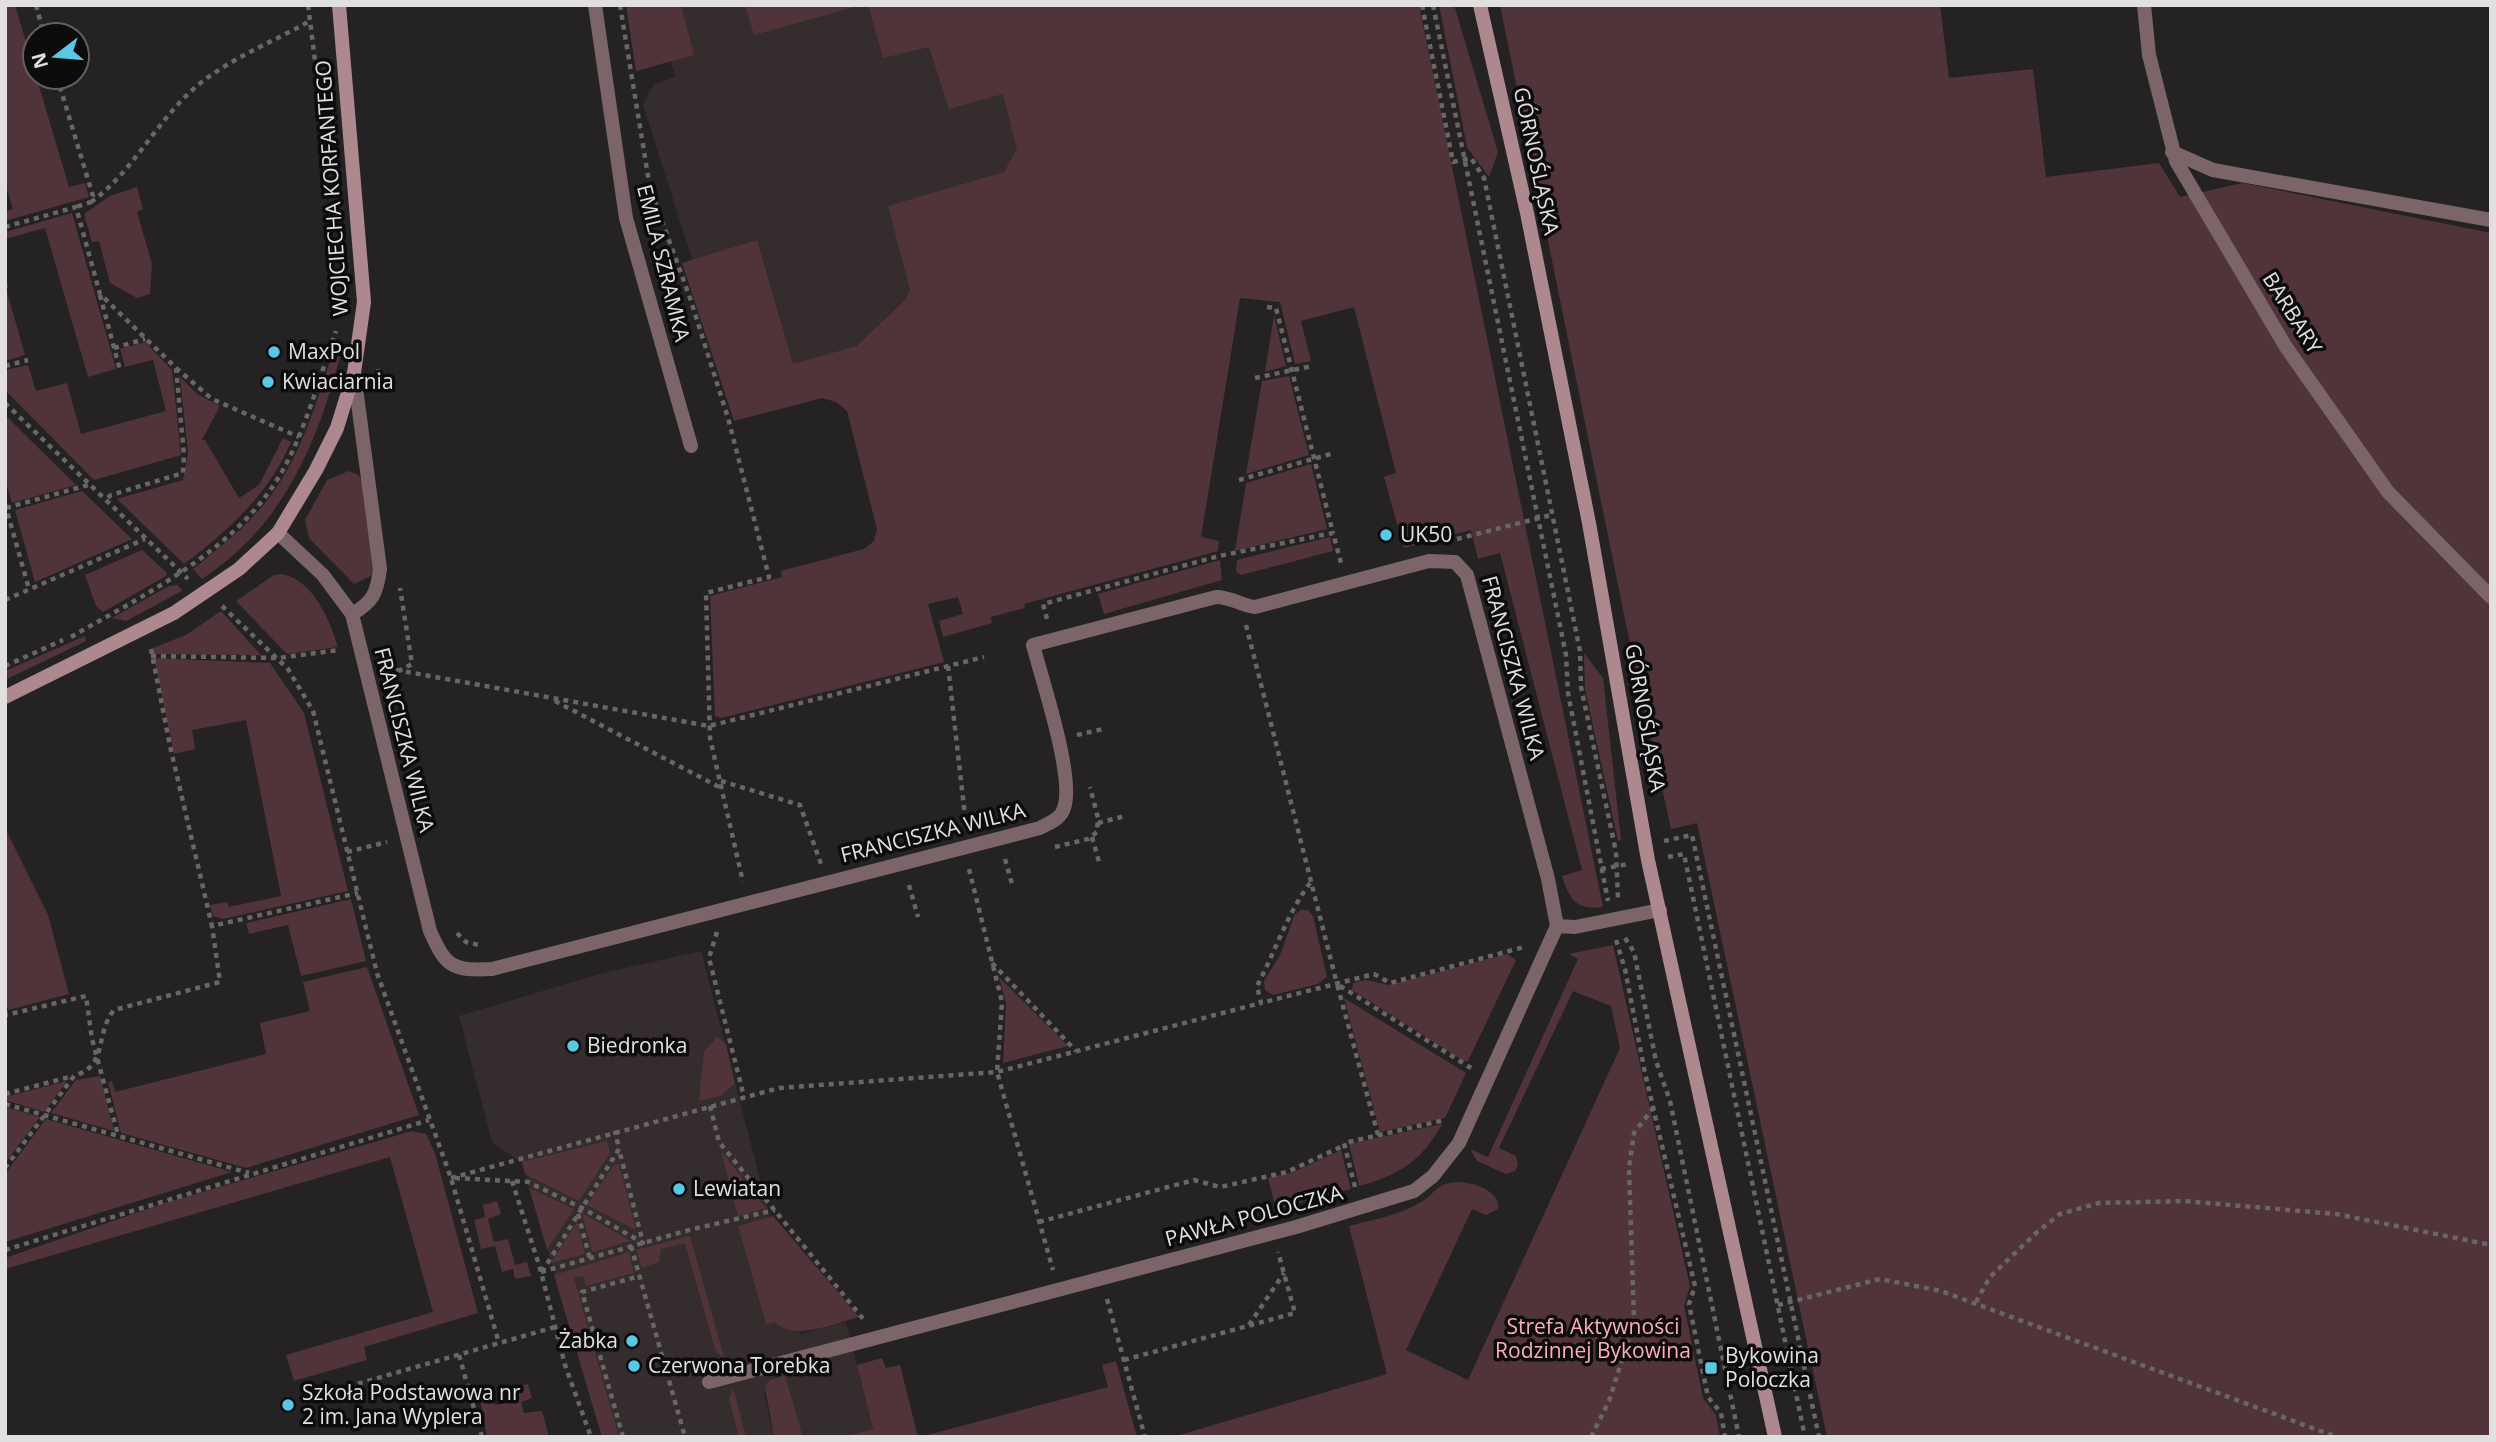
<svg xmlns="http://www.w3.org/2000/svg" width="2496" height="1442" font-family="'Open Sans',sans-serif">
<rect width="100%" height="100%" fill="#252223"/>
<!-- built -->
<g fill="#352c2d">
<polygon points="658,5 1188,5 861,351 736,397 643,105 654,84 675,77 656,8"/>
<polygon points="701,951 800,1334 846,1322 873,1429 842,1437 803,1437 785,1376 764,1394 774,1437 602,1437 522,1163 492,1142 459,1016 599,974"/>
</g>
<!-- green -->
<g fill="#513439">
<polygon points="5,5 15,5 69,187 85,183 89,197 5,221 5,212 13,209 5,183"/>
<polygon points="626,5 681,5 694,55 636,71"/>
<polygon points="745,5 862,5 754,35"/>
<path d="M868 5H1419L1603 907C1577 911 1569 899 1562 876L1582 870 1500 553 1478 559 1471 530 1404 548 1384 477 1396 473 1354 307 1301 321 1311 361 1295 364 1280 302 1240 298 1201 537 1219 541 1218 551 1024 604 1025 608 991 617 992 623 943 637 939 621 963 614 958 597 928 604 944 662 721 718 715 716 710 596 782 577 781 571 864 549 874 541 877 529 847 411 836 402 822 398 734 421 682 263 757 240 793 364 857 346 906 299 910 290 888 206 1004 172 1017 149 1003 94 949 109 929 47 883 58Z"/>
<polygon points="1439,5 1454,5 1498,152 1489,177 1467,147"/>
<polygon points="1500,5 1940,5 1949,78 2033,69 2046,177 2159,163 2180,197 2243,183 2491,233 2491,1437 1827,1437 1697,823 1671,829 1627,629"/>
<polygon points="137,187 143,209 137,212 152,264 150,294 137,298 110,283 99,241 92,242 84,214 110,196"/>
<polygon points="72,213 116,369 88,377 45,228 5,239 5,232"/>
<polygon points="6,289 25,355 5,361 5,290"/>
<polygon points="1274,315 1286,366 1265,372"/>
<polygon points="145,342 172,370 181,455 94,480 5,390 5,370 28,365 36,391 67,383 81,434 166,411 153,360 125,367 120,349"/>
<path d="M332 355 340 356C317 445 282 527 202 579L193 569C218 549 245 528 265 503 300 460 315 406 332 355Z"/>
<polygon points="1289,376 1309,455 1246,474 1262,381"/>
<path d="M180 377 197 394 220 406 202 440H205L239 498 259 485 283 438 291 442C268 495 229 530 184 564L117 499 183 480 188 453Z"/>
<polygon points="5,415 76,485 12,503 5,479"/>
<polygon points="1311,464 1327,529 1235,551 1246,483"/>
<polygon points="349,471 358,475 365,485 374,567 371,576 354,584 309,538 305,520 327,480"/>
<polygon points="82,491 132,539 35,582 15,510"/>
<polygon points="1330,537 1333,551 1241,575 1236,571 1237,560"/>
<polygon points="142,550 167,573 166,576 103,612 96,606 85,575"/>
<polygon points="1220,560 1222,580 1104,614 1098,594"/>
<path d="M282 574C314 581 329 619 338 647L287 654 236 601 274 575Z"/>
<polygon points="178,585 182,591 126,621 112,618 169,586"/>
<polygon points="221,611 261,655 153,654 153,648 186,635"/>
<polygon points="85,636 86,641 5,680 5,671"/>
<polygon points="1584,653 1603,678 1621,840 1618,841 1585,689"/>
<polygon points="154,658 270,663 304,713 348,891 223,919 213,916 210,905 227,902 229,907 281,896 246,720 192,730 195,749 174,754"/>
<polygon points="5,828 48,915 69,994 8,1010 5,999"/>
<polygon points="351,899 366,961 301,976 288,925 249,934 246,923"/>
<polygon points="1301,910 1308,910 1313,916 1327,977 1318,984 1273,995 1265,990 1264,981 1280,955 1295,914"/>
<path d="M1613 945 1690 1286 1684 1306 1703 1398 1716 1415 1720 1437H1173L1387 1374 1349 1226C1373 1220 1400 1215 1421 1202 1429 1198 1435 1189 1443 1185 1460 1177 1501 1187 1498 1209L1486 1215 1472 1209 1406 1350 1468 1380 1620 1048 1611 1006 1573 991 1499 1148 1516 1156 1518 1164 1515 1171 1506 1174 1477 1161 1470 1149 1488 1157 1578 959 1569 954Z"/>
<polygon points="1507,954 1516,960 1468,1061 1464,1061 1352,990 1353,983 1366,980 1389,985"/>
<polygon points="367,967 419,1115 246,1168 121,1133 108,1082 112,1081 115,1092 266,1054 260,1023 310,1011 303,982"/>
<polygon points="999,977 1068,1046 1003,1063 1006,1003"/>
<polygon points="1344,998 1466,1073 1445,1118 1380,1132"/>
<polygon points="717,1037 726,1044 735,1083 720,1096 699,1101 704,1052"/>
<polygon points="100,1076 114,1131 51,1113 76,1080"/>
<polygon points="67,1081 44,1112 5,1100 5,1097"/>
<polygon points="5,1107 40,1117 5,1163"/>
<polygon points="46,1119 232,1172 5,1242 5,1174"/>
<path d="M1442 1124C1422 1161 1399 1175 1359 1186L1349 1144Z"/>
<polygon points="412,1131 426,1134 435,1153 478,1313 364,1347 367,1360 294,1381 286,1355 433,1312 390,1157 5,1269 5,1258 165,1203"/>
<polygon points="607,1141 610,1153 579,1201 525,1174 522,1162"/>
<polygon points="1341,1150 1351,1189 1276,1209 1268,1178 1294,1172"/>
<polygon points="721,1151 766,1208 738,1216"/>
<polygon points="619,1164 636,1230 587,1205 614,1165"/>
<polygon points="529,1188 574,1209 547,1249"/>
<polygon points="497,1201 501,1214 488,1219 494,1242 508,1239 515,1265 527,1262 531,1276 515,1279 513,1269 502,1272 495,1246 481,1249 474,1220 485,1217 483,1205"/>
<polygon points="582,1213 631,1241 592,1252"/>
<path d="M773 1216 859 1317C836 1323 794 1342 775 1322L766 1324 738 1226Z"/>
<polygon points="577,1222 585,1254 551,1263"/>
<polygon points="690,1236 725,1361 715,1349 685,1243 661,1249 659,1262 642,1268 636,1250"/>
<polygon points="629,1252 634,1273 586,1286 583,1276 574,1278 619,1437 602,1437 554,1275"/>
<polygon points="882,1358 886,1368 900,1365 918,1437 842,1437 873,1429 857,1365"/>
<polygon points="1116,1361 1137,1437 920,1437 1108,1387 1102,1365"/>
<polygon points="785,1375 803,1437 774,1437 765,1387 769,1381"/>
<polygon points="528,1384 532,1398 521,1402 524,1413 542,1411 549,1437 487,1437 479,1394 489,1385 495,1405 518,1401 515,1388"/>
<polygon points="733,1388 746,1437 739,1437 729,1399"/>
</g>
<g fill="none" stroke-linecap="round" stroke-linejoin="round">
<!-- path -->
<g stroke="#686666" stroke-width="4.5" stroke-dasharray="5 5" stroke-linecap="butt">
<polyline points="36,5 44,35"/>
<polyline points="308,5 328,164"/>
<polyline points="620,5 650,188 690,298 728,418 769,577 706,593 710,738 743,882"/>
<polyline points="1422,5 1453,162 1471,158 1484,178 1580,651 1581,687 1616,852 1618,898"/>
<polyline points="1433,5 1566,655 1568,693 1608,901"/>
<polyline points="57,77 93,196 91,202 76,207"/>
<path d="M91 202C129 175 152 130 185 97 218 63 269 44 310 21"/>
<polyline points="5,227 76,207 100,294 176,368 184,455 183,473 111,495 104,501"/>
<polyline points="5,286 7,285"/>
<polyline points="100,295 120,370"/>
<polyline points="1267,307 1276,308 1333,533"/>
<polyline points="114,348 145,339"/>
<polyline points="5,366 28,360"/>
<polyline points="176,368 212,399 299,437"/>
<polyline points="378,369 381,388"/>
<polyline points="1255,378 1312,366"/>
<polyline points="5,403 188,579"/>
<polyline points="1239,480 1334,453"/>
<polyline points="5,504 29,589"/>
<polyline points="6,508 88,485"/>
<polyline points="1457,539 1551,515"/>
<polyline points="5,600 145,539"/>
<polyline points="222,606 288,669 313,711 377,973 451,1178 499,1343"/>
<polyline points="1047,619 1043,604 1219,556 1333,533 1341,563"/>
<polyline points="1246,625 1337,984"/>
<path d="M71 637C147 593 238 550 283 470 307 426 319 378 336 331"/>
<polyline points="151,649 170,746 212,926 358,893"/>
<polyline points="151,656 278,658 339,650"/>
<polyline points="5,666 63,640"/>
<polyline points="948,666 966,825"/>
<polyline points="396,670 709,726 984,657"/>
<polyline points="389,676 412,664 400,588"/>
<polyline points="555,701 721,788"/>
<polyline points="1077,735 1103,729"/>
<polyline points="721,781 800,805 821,864"/>
<polyline points="1098,823 1125,816"/>
<polyline points="1092,837 1099,862"/>
<polyline points="1664,841 1692,835 1819,1437"/>
<polyline points="1055,847 1088,839 1097,832 1098,818 1090,787"/>
<polyline points="347,852 387,842"/>
<polyline points="1668,857 1684,854 1805,1437"/>
<polyline points="1005,859 1012,884"/>
<polyline points="969,869 1002,1002 997,1072 1053,1270"/>
<polyline points="1601,869 1628,864"/>
<path d="M1310 883C1287 914 1275 952 1257 986L1261 1003 1374 974 1390 983 1524 947"/>
<polyline points="909,885 918,917"/>
<polyline points="717,932 709,958 744,1097"/>
<polyline points="457,933 466,942 479,945"/>
<polyline points="1625,938 1634,952 1656,1061 1670,1101 1739,1437"/>
<polyline points="1616,940 1625,969 1645,1073 1695,1286 1689,1304 1708,1397 1721,1413 1725,1437"/>
<polyline points="992,963 1076,1051"/>
<polyline points="5,1012 6,1015 86,996 92,1039 118,1135"/>
<polyline points="5,1094 73,1076"/>
<polyline points="5,1104 249,1173"/>
<polyline points="710,1106 719,1142 864,1320"/>
<polyline points="1378,1135 1337,984 1471,1068"/>
<path d="M5 1168 74 1076C109 1065 94 1035 114 1010L220 982 212 926"/>
<polyline points="451,1178 779,1088 997,1072 1261,1003"/>
<polyline points="455,1178 528,1182 584,1209 643,1243 619,1149"/>
<polyline points="512,1181 540,1268 565,1365 591,1437"/>
<polyline points="1355,1187 1344,1143 1445,1120"/>
<polyline points="578,1214 590,1259"/>
<polyline points="1039,1222 1194,1180 1220,1187 1287,1172 1345,1145"/>
<polyline points="631,1246 685,1437"/>
<polyline points="5,1250 429,1120"/>
<polyline points="541,1272 689,1230 775,1210"/>
<polyline points="542,1272 619,1149 615,1131"/>
<polyline points="1107,1299 1145,1437"/>
<polyline points="1976,1302 1990,1277 2036,1233 2060,1214 2099,1203 2184,1201 2336,1214 2491,1245"/>
<polyline points="1778,1305 1880,1279 1941,1291 2337,1437"/>
<polyline points="1249,1325 1284,1273"/>
<polyline points="459,1355 482,1437"/>
<polyline points="1124,1360 1295,1313 1278,1252"/>
<polyline points="329,1392 555,1327"/>
<polyline points="623,1437 582,1292 640,1276"/>
<polyline points="1591,1437 1609,1401 1634,1322 1629,1168 1634,1133 1654,1107"/>
</g>
<!-- lane -->
<polyline stroke="#7b6568" stroke-width="14" points="2172,152 2213,170 2491,220"/>
<!-- street -->
<g stroke="#7b6568" stroke-width="14">
<polyline points="595,5 626,218 691,446"/>
<polyline points="2144,5 2149,55 2176,161 2286,347 2388,492 2491,597"/>
<path d="M278 533 323 575 352 614 430 931C446 967 452 971 492 969L1040 828C1049 823 1061 819 1064 808 1075 778 1042 680 1033 645L1216 597C1231 597 1241 605 1255 607L1429 561 1455 562 1467 575 1548 879 1557 926"/>
<path d="M352 614C373 602 377 593 380 569L354 373"/>
<polyline points="709,1382 1296,1227 1414,1191 1433,1176 1459,1143 1557,926 1575,927 1660,910"/>
</g>
<!-- secondary -->
<g stroke="#ad898f" stroke-width="14">
<polyline points="1480,5 1527,213 1589,523 1648,860 1775,1437"/>
<polyline points="5,697 174,613 239,569 278,533 316,470 337,428 354,373 364,302 339,5"/>
</g>
</g>
<!-- markers -->
<g fill="#59c8e5" stroke="#0d0c0c" stroke-width="2.5">
<circle cx="274" cy="352" r="7"/>
<circle cx="268" cy="382" r="7"/>
<circle cx="1386" cy="535" r="7"/>
<circle cx="573" cy="1046" r="7"/>
<circle cx="679" cy="1189" r="7"/>
<circle cx="632" cy="1341" r="7"/>
<circle cx="634" cy="1366" r="7"/>
<rect x="1704" y="1361" width="14" height="14" rx="3.5"/>
<circle cx="288" cy="1405" r="7"/>
</g>
<g text-anchor="middle" stroke-width="7" stroke-linejoin="round" paint-order="stroke">
<!-- street labels -->
<g font-size="21" fill="#e1dfdf" stroke="#0d0c0c">
<text transform="translate(1536 161) rotate(78)" y="7">GÓRNOŚLĄSKA</text>
<text transform="translate(332 188) rotate(-94)" y="7">WOJCIECHA KORFANTEGO</text>
<text transform="translate(663 263) rotate(76)" y="7">EMILA SZRAMKA</text>
<text transform="translate(2292 313) rotate(58)" y="7">BARBARY</text>
<text transform="translate(1513 668) rotate(75)" y="7">FRANCISZKA WILKA</text>
<text transform="translate(1645 718) rotate(80)" y="7">GÓRNOŚLĄSKA</text>
<text transform="translate(404 740) rotate(76)" y="7">FRANCISZKA WILKA</text>
<text transform="translate(933 833) rotate(-14)" y="7">FRANCISZKA WILKA</text>
<text transform="translate(1254 1216) rotate(-15)" y="7">PAWŁA POLOCZKA</text>
</g>
<!-- poi labels -->
<g font-size="21" fill="#e1dfdf" stroke="#0d0c0c" text-anchor="start">
<text x="288" y="359">MaxPol</text>
<text x="282" y="389">Kwiaciarnia</text>
<text x="1400" y="542">UK50</text>
<text x="587" y="1053">Biedronka</text>
<text x="693" y="1196">Lewiatan</text>
<text x="618" y="1348" text-anchor="end">Żabka</text>
<text x="1725" y="1363">Bykowina<tspan x="1725" dy="24">Poloczka</tspan></text>
<text x="648" y="1373">Czerwona Torebka</text>
<text x="302" y="1400">Szkoła Podstawowa nr<tspan x="302" dy="24">2 im. Jana Wyplera</tspan></text>
</g>
<!-- park labels -->
<g font-size="21" fill="#fcacbb" stroke="#0d0c0c">
<text x="1593" y="1334">Strefa Aktywności<tspan x="1593" dy="24">Rodzinnej Bykowina</tspan></text>
</g>
</g>
<!-- border -->
<rect width="2496" height="1442" fill="none" stroke="#e1dfdf" stroke-width="14"/>
<!-- north arrow -->
<g transform="translate(56 56) rotate(254)"><circle r="33" fill="#0d0c0c" stroke="#626060" stroke-width="2"/>
<path d="M0-5L12 26L0 18L-12 26Z" fill="#59c8e5"/>
<text y="-10" font-size="19" font-weight="bold" text-anchor="middle" fill="#e1dfdf">N</text>
</g>
</svg>
